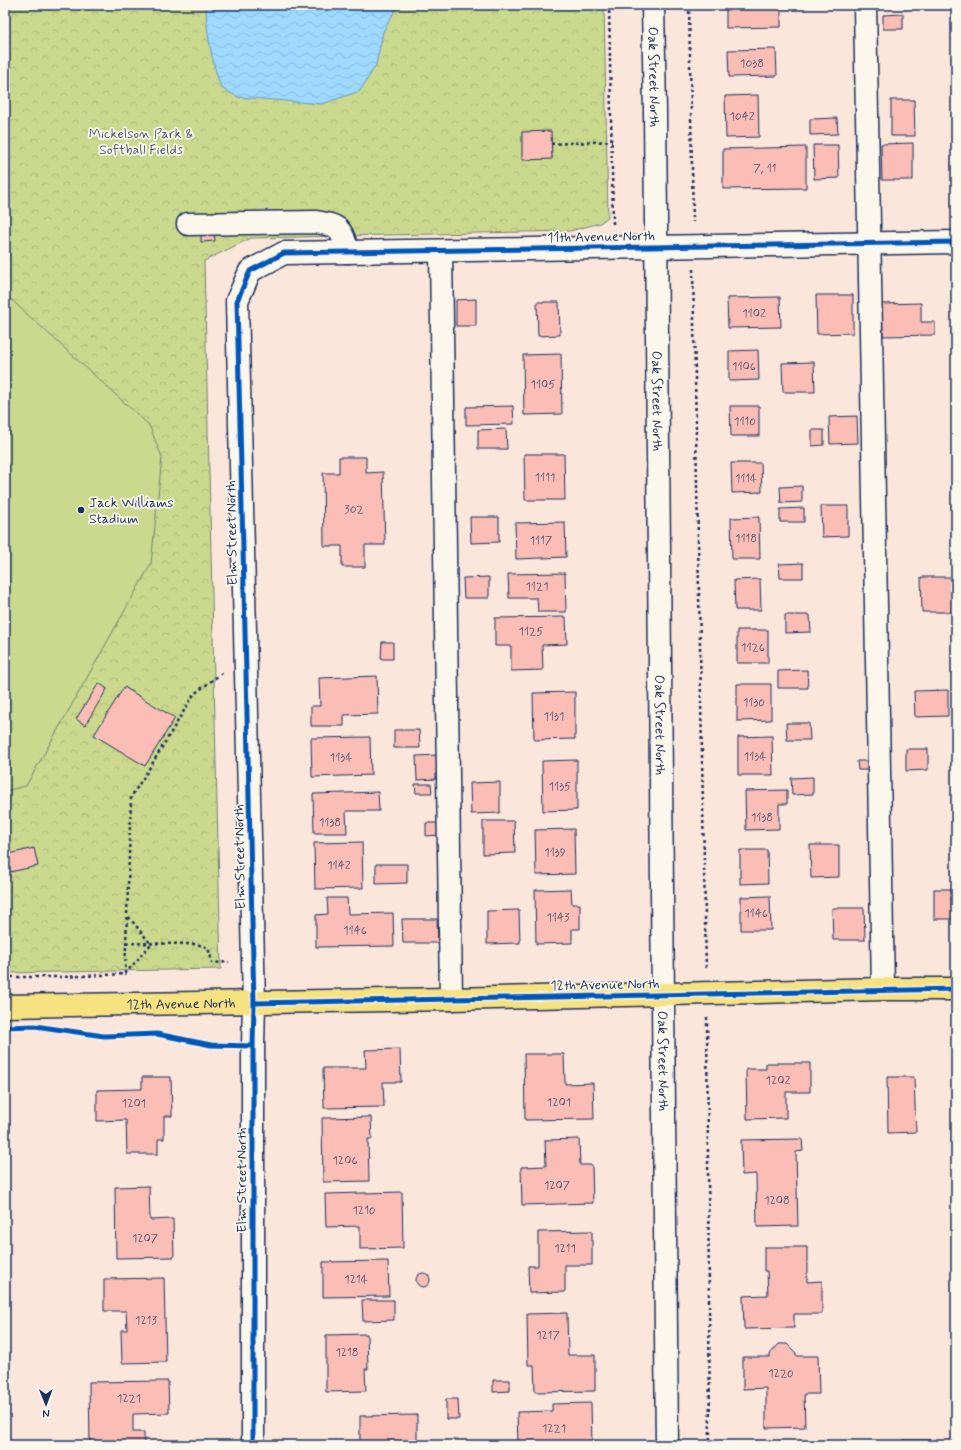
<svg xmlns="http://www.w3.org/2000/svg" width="961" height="1450" font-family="Mynerve,sans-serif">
<defs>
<pattern id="forest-crowns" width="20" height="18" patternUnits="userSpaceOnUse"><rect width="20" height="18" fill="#cad98d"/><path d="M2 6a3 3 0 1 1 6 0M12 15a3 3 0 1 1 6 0" fill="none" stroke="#adbb7c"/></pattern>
<pattern id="water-waves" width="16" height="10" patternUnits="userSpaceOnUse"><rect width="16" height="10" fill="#9ed9ff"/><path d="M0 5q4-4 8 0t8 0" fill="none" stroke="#8bd"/></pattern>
</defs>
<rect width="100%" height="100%" fill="#fbe6dc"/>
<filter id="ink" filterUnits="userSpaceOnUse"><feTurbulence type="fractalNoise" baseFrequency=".025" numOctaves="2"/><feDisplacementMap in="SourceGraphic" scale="8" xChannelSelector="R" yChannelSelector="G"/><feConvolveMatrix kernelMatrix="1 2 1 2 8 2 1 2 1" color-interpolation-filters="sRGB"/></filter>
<g filter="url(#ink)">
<!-- forest -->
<polygon fill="url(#forest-crowns)" stroke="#728476" points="5,5 604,5 608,217 600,223 570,231 251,238 204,261 221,969 5,973"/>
<!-- pitch -->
<polygon fill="#cad98d" stroke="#728476" points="5,294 149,425 162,457 151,564 26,786 5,791"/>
<!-- water -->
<path fill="url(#water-waves)" stroke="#6a95bf" d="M206 5H398L383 32 376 65 360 91 322 104 238 97 221 88C212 62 206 33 206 5Z"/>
<!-- building -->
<g fill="#fabeb7" stroke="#1b2f5e">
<polygon points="726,5 764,5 764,7 781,7 781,27 726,28"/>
<polygon points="903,14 903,29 883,29 883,15"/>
<polygon points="776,49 777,76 729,77 728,50"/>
<polygon points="758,95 759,137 726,138 725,96"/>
<polygon points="891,100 914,100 915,136 891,136"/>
<polygon points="837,118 838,134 810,135 810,119"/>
<polygon points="551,131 552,159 522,160 522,132"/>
<polygon points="913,143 913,180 882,180 881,144"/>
<polygon points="813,145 838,145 839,178 814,179"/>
<polygon points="806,147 806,188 723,189 723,149"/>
<polygon points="214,231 215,241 201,242 201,232"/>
<polygon points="816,295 853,295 853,333 817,334"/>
<polygon points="780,297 781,327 728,328 727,298"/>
<polygon points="476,299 476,326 456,326 456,300"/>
<polygon points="537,302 559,302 560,335 538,336"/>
<polygon points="921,303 921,322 935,322 935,335 883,336 882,304"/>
<polygon points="758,350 759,380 729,381 729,351"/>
<polygon points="561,354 562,414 524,415 523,355"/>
<polygon points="814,362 815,392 783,392 782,363"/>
<polygon points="513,406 514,424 466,425 466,407"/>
<polygon points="730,406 759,406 759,436 731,436"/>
<polygon points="857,416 858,443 830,444 829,417"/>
<polygon points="506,429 507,449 478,449 478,430"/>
<polygon points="812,430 824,430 824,445 812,446"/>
<polygon points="524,454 564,454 565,500 525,500"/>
<polygon points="339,457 366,457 366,473 383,472 385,545 365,545 365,567 342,567 342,546 324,546 323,473 339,473"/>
<polygon points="731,463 761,463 762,492 732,493"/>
<polygon points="802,486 802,502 781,503 780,487"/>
<polygon points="821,506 848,506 848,536 822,537"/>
<polygon points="804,508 804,522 780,522 780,509"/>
<polygon points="470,517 499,517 499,542 471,543"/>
<polygon points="759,517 760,559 732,559 731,518"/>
<polygon points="565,522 566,557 516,559 515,523"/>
<polygon points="803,563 803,578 780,578 779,564"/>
<polygon points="565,573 566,612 538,612 537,598 509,598 508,574"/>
<polygon points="489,577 489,598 464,598 463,578"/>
<polygon points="921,577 956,577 956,612 922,612"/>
<polygon points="760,579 761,610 735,610 734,580"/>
<polygon points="785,615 810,615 811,632 785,633"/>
<polygon points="566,617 567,644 542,645 543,670 511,671 511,646 495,646 495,618"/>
<rect x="737" y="630" width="31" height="33"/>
<polygon points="382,642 393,642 393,659 381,659"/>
<polygon points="807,670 808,688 778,688 778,671"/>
<polygon points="377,676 378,714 344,715 344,726 311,726 311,706 320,706 319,678"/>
<polygon points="99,683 107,689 85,725 76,719"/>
<polygon points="737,684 771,684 771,720 737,721"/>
<polygon points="124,687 175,718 145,766 94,735"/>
<polygon points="948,690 948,716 915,717 914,691"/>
<polygon points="575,692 575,739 534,740 533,693"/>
<polygon points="786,723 809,723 810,740 787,740"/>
<polygon points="394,730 419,730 420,748 394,748"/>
<polygon points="772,736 773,775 738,775 738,737"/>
<polygon points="370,737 371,775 312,777 311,738"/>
<polygon points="906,749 928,749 928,770 906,771"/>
<polygon points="438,755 438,779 417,780 416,756"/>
<polygon points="577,760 577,810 543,811 542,761"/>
<polygon points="857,761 867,761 868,770 858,770"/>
<polygon points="813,777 813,794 792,795 791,778"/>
<polygon points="500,782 500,813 471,814 470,783"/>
<polygon points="415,784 431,784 432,793 416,793"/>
<polygon points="787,790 787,804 779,804 779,829 746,830 745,791"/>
<polygon points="378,792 379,811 346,811 347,833 314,833 313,794"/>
<polygon points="483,821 514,821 515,853 483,854"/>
<polygon points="426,823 440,823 441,835 426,836"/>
<polygon points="574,829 575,874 536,875 535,830"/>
<polygon points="362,842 363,888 315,889 314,843"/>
<polygon points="810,845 839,845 839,877 811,878"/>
<polygon points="34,848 38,866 5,873 5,855"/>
<polygon points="740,850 767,850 768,883 740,884"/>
<polygon points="376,864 407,864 407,883 376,884"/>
<polygon points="571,889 572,904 580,904 580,929 572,929 572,943 536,944 535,890"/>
<rect x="934" y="889" width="22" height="30"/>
<polygon points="770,896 771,930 741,930 741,897"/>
<polygon points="327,898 347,898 348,914 393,913 394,946 316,947 316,915 328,914"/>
<polygon points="832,908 864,908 865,940 833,940"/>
<polygon points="519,910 520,943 487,944 487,911"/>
<polygon points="402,919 437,919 438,943 403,943"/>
<polygon points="400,1049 401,1082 383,1082 384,1107 324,1108 323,1068 366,1068 365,1050"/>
<polygon points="524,1054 564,1054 565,1084 593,1083 594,1119 525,1120"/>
<polygon points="766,1063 810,1063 810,1092 786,1092 786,1118 747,1119 746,1069 766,1069"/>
<polygon points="142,1077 171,1077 172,1116 164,1116 164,1139 158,1139 158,1154 127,1154 126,1120 97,1121 97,1090 142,1089"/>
<polygon points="887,1077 914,1077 916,1132 888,1133"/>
<polygon points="371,1117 372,1139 368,1139 369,1181 323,1182 322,1118"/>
<polygon points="579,1139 580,1165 592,1165 593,1203 522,1205 521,1167 546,1166 545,1140"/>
<polygon points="802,1139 803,1151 796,1152 798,1226 757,1227 756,1174 742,1175 741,1140"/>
<polygon points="149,1186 150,1220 173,1219 174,1257 116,1258 115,1187"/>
<polygon points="402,1192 403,1248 360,1249 360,1226 326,1227 325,1194"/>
<polygon points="592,1231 592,1265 565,1265 565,1292 529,1293 528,1266 538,1266 538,1232"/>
<polygon points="764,1247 807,1247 807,1282 822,1281 822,1314 794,1314 794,1328 744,1329 743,1296 768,1295 767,1271 764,1271"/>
<polygon points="388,1261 389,1296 323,1297 323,1262"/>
<circle cx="423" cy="1280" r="7"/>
<polygon points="164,1278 166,1362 122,1363 121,1330 127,1330 126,1311 104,1311 104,1279"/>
<polygon points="362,1300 394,1300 394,1320 363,1321"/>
<polygon points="567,1313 568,1355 595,1355 595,1391 535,1392 534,1365 528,1365 527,1314"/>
<polygon points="367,1334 368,1369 365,1369 366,1391 326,1392 326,1335"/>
<polygon points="779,1344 787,1344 796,1353 796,1356 818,1356 819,1394 804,1394 805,1427 766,1428 766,1388 743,1389 743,1357 770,1357 770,1354"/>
<polygon points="493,1380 510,1380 510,1391 493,1392"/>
<polygon points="168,1381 169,1413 133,1414 133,1432 144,1432 144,1445 90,1445 89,1382"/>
<polygon points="446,1399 458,1399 459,1419 446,1419"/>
<polygon points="591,1403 592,1445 518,1445 517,1412 552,1411 552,1404"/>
<polygon points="417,1415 417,1443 397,1444 397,1445 360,1445 360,1416"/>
<rect x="904" y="1440" width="29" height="5"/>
</g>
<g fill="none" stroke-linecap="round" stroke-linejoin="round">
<!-- minor casing -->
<g stroke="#1b2f5e" stroke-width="25">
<g id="minor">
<path id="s1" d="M653 5 655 112 667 1445"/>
<polyline points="865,5 883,989"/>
<path d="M188 224 316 222C341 226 341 229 348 252"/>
<polyline points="441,251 451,999"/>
<polyline points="253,1445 253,1046 254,1003 237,301 250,271 284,253 956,242"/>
</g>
</g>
<!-- major casing -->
<g stroke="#1b2f5e" stroke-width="25">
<g id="major">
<path id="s2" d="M5 1006 451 999 883 989H956"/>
</g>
</g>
<!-- path -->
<g stroke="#1b2f5e" stroke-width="2.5" stroke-dasharray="3 3" stroke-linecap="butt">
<polyline points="609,5 613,224"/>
<polyline points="689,5 693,222"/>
<polyline points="551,144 612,141"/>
<polyline points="693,269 706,970"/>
<path d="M126 943 193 944C209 946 209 948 212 963L229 962"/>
<polyline points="125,974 131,797 152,764 194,694 222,673"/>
<polyline points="5,977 60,977 125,974 151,944 127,915"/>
<polyline points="707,1017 710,1445"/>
</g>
<!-- minor -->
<use href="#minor" stroke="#fbf7ec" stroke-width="22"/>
<!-- major -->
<use href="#major" stroke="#f6e281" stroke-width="22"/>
<!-- cycleway casing -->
<g stroke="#fbf7ec" stroke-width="8">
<g id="cycleway">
<polyline points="254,1003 956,989"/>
<polyline points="5,1027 35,1026 104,1036 157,1034 211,1045 253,1046"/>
<polyline points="253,1445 253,1046 254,1003 237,301 250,271 284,253 956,242"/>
</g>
</g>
<!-- cycleway -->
<use href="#cycleway" stroke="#0057b8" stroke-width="5"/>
</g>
</g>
<!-- markers -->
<circle fill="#1b2f5e" stroke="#fbf7ec" stroke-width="1.5" cx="81" cy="510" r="4"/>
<g text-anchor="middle" stroke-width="3.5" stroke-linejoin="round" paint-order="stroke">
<!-- number labels -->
<g font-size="12" fill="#535374">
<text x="752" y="67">1038</text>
<text x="742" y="120">1042</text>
<text x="765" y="172">7, 11</text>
<text x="754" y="317">1102</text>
<text x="744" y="370">1106</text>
<text x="543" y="388">1105</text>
<text x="745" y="425">1110</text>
<text x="545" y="481">1111</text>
<text x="746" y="482">1114</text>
<text x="354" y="513">302</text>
<text x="746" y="542">1118</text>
<text x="541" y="544">1117</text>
<text x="537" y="590">1121</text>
<text x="531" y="635">1125</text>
<text x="753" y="651">1126</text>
<text x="754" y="706">1130</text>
<text x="554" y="720">1131</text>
<text x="755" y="760">1134</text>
<text x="341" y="761">1134</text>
<text x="560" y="790">1135</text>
<text x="762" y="821">1138</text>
<text x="330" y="826">1138</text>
<text x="555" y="856">1139</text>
<text x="339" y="869">1142</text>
<text x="756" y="917">1146</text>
<text x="558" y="921">1143</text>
<text x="355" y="934">1146</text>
<text x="778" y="1084">1202</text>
<text x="559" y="1106">1201</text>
<text x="134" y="1107">1201</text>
<text x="345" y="1164">1206</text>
<text x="557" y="1189">1207</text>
<text x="777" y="1204">1208</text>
<text x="364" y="1214">1210</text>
<text x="145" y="1242">1207</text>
<text x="565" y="1252">1211</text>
<text x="356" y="1283">1214</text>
<text x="146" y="1324">1213</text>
<text x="548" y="1339">1217</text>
<text x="347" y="1356">1218</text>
<text x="781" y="1377">1220</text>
<text x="129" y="1402">1221</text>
<text x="554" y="1432">1221</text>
</g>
<!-- street labels -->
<g font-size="14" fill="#1b2f5e" stroke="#fbf7ec">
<text dy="5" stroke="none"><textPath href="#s1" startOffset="72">Oak Street North</textPath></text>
<text transform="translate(601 236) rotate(-1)" y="5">11th Avenue North</text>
<text dy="5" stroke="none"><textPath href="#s1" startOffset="396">Oak Street North</textPath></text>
<text transform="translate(231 533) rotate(-91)" y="5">Elm Street North</text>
<text dy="5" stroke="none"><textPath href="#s1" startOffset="720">Oak Street North</textPath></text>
<text transform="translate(239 857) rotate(-91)" y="5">Elm Street North</text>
<text transform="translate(605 984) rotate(-1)" y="5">12th Avenue North</text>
<text dy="5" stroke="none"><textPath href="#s2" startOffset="176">12th Avenue North</textPath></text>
<text dy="5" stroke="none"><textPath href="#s1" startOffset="1056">Oak Street North</textPath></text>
<text transform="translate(241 1180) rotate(-90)" y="5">Elm Street North</text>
</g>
<!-- park labels -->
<g font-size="14" fill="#475a6a" stroke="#fbf7ec">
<text x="141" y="138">Mickelson Park &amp;<tspan x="141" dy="16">Softball Fields</tspan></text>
</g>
<!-- poi labels -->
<g font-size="14" fill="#1b2f5e" stroke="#fbf7ec" text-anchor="start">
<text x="89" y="507">Jack Williams<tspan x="89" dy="16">Stadium</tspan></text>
</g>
</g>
<!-- margin -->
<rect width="961" height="1450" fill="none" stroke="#fbf7ec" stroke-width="20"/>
<rect x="10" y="10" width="941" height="1430" fill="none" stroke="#1b2f5e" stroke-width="1.5" filter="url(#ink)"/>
<!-- north arrow -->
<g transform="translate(46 1404) rotate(179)" stroke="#fbf7ec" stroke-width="3" paint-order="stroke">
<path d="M0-3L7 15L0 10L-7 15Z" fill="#1b2f5e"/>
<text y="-6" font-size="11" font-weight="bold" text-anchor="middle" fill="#1b2f5e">N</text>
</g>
</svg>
